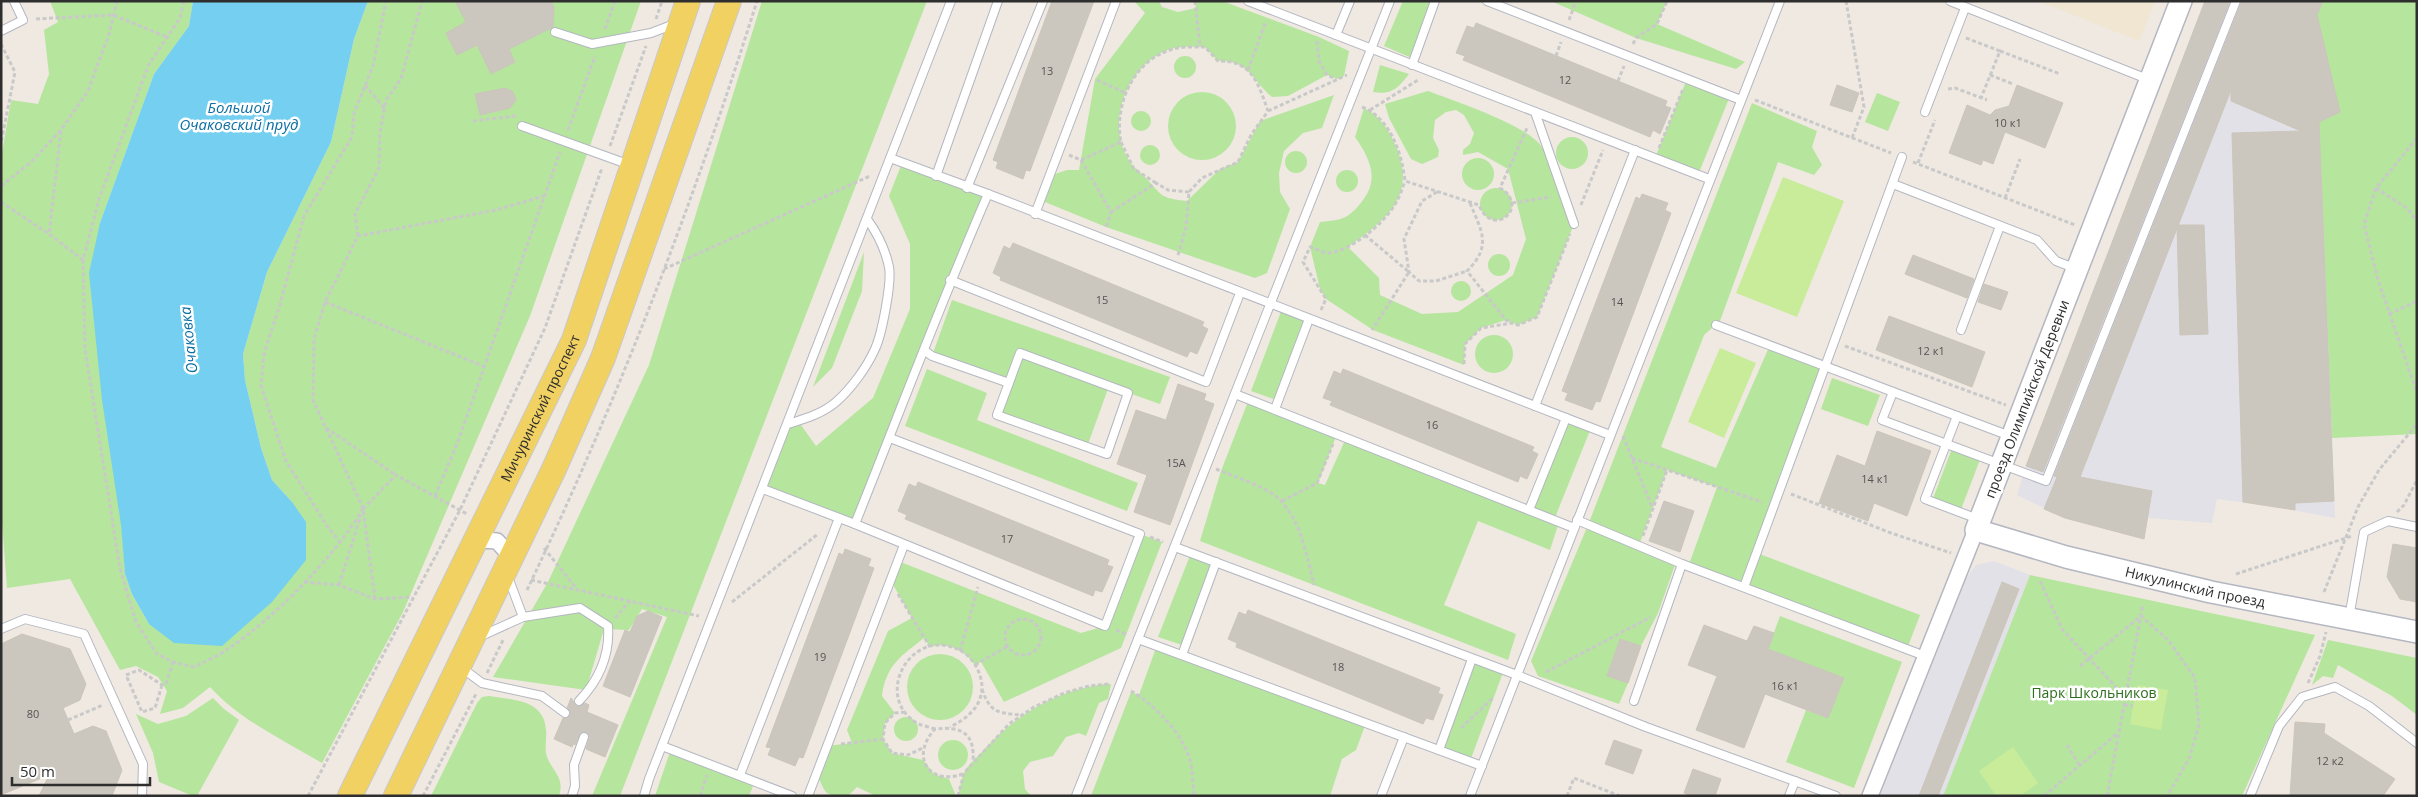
<svg xmlns="http://www.w3.org/2000/svg" width="2418" height="797" font-family="'Open Sans',sans-serif">
<rect width="100%" height="100%" fill="#efe9e1"/>
<!-- industrial -->
<g fill="#e3e1e8">
<polygon points="2205,1 2323,1 2340,112 2319,123 2335,518 2277,507 2217,499 2212,523 2148,518 2144,539 2065,518 2017,495 2026,466"/>
<polygon points="1994,561 2030,575 1943,796 1880,796 1967,577 1976,565"/>
</g>
<!-- education -->
<polygon fill="#f0e6d1" points="2038,1 2155,1 2139,41"/>
<!-- green -->
<g fill="#b6e59e">
<path d="M50 1H193L189 26 154 74 100 223 125 574 132 594 149 624 292 502 272 480 261 448 245 380 243 354 267 272 331 142 354 39 368 1H641L530 316 403 612 322 763C283 740 240 720 210 687L183 708 160 714 167 691 158 677 136 666 120 670 70 579 7 588 1 508V159L11 100 38 104 49 74 44 30 58 22Z"/>
<polygon points="762,1 927,1 620,796 592,796 667,617 642,609 629,630 604,629 586,690 493,677 548,582 649,365"/>
<path d="M1134 1H1159L1162 7 1178 12 1196 8 1195 1H1222L1319 37 1349 51 1344 76 1338 79 1327 75 1288 96 1272 97C1251 79 1249 60 1218 61L1205 47C1194 47 1182 46 1171 49 1131 61 1107 116 1125 153 1130 165 1138 170 1147 179 1163 197 1161 198 1187 201L1220 169 1238 162 1260 121 1334 95 1322 128 1303 133 1284 151 1279 173 1280 192 1290 209 1267 273 1255 278 1106 227 1040 200 1049 176 1067 170H1079L1095 79 1145 13Z"/>
<polygon points="1403,1 1435,1 1414,59 1384,46"/>
<polygon points="1551,1 1667,1 1657,24 1745,62 1736,69 1636,38"/>
<polygon points="2323,1 2417,1 2417,434 2332,438 2319,122 2340,112 2317,15"/>
<circle cx="1185" cy="67" r="11"/>
<path d="M1380 65 1409 74C1397 89 1392 95 1373 92Z"/>
<polygon points="1687,79 1730,96 1698,175 1655,158"/>
<path d="M1428 91C1454 101 1527 125 1541 146 1555 166 1566 200 1574 224L1537 317 1518 325 1506 320 1481 328 1465 344 1464 365 1373 330 1326 299 1320 289 1310 247 1320 222C1327 221 1336 221 1343 218 1351 215 1358 207 1363 200 1380 178 1369 157 1355 137L1364 108C1378 114 1388 129 1394 142 1419 194 1388 219 1348 247L1379 278 1380 295 1422 314 1458 312 1513 275 1526 239 1508 169 1478 152 1463 155V150L1470 144 1474 133 1464 115 1456 110 1446 112 1435 120 1433 138 1439 150 1438 157 1422 164 1411 159 1389 118 1385 104Z"/>
<circle cx="1202" cy="126" r="34"/>
<polygon points="1877,93 1900,102 1888,131 1865,122"/>
<polygon points="1752,103 1817,131 1812,147 1822,165 1814,175 1778,162 1720,321 1704,335 1661,447 1716,468 1770,345 1826,367 1757,553 1920,615 1907,649 1688,567 1717,487 1667,470 1639,545 1676,562 1658,613 1641,646 1620,639 1607,676 1628,683 1619,704 1538,676 1531,661 1588,525"/>
<circle cx="1141" cy="121" r="10"/>
<circle cx="1572" cy="153" r="16"/>
<circle cx="1150" cy="155" r="10"/>
<circle cx="1296" cy="162" r="11"/>
<circle cx="1478" cy="174" r="16"/>
<polygon points="902,163 988,194 855,524 763,489 788,424 798,421 816,446 873,398 910,309 910,244 889,196"/>
<circle cx="1347" cy="181" r="11"/>
<circle cx="1496" cy="204" r="16"/>
<polygon points="864,252 862,291 832,368 813,387"/>
<circle cx="1499" cy="265" r="11"/>
<circle cx="1461" cy="291" r="10"/>
<polygon points="952,300 1170,377 1160,404 1109,386 1087,447 997,415 1009,383 932,356"/>
<polygon points="1282,309 1309,319 1279,401 1251,391"/>
<circle cx="1494" cy="354" r="19"/>
<polygon points="927,369 987,393 977,420 1138,483 1127,511 905,426"/>
<polygon points="1832,378 1880,395 1868,426 1821,409"/>
<polygon points="1249,399 1337,434 1318,483 1325,485 1346,438 1529,510 1566,418 1591,428 1554,520 1559,522 1550,550 1478,521 1444,605 1516,634 1508,660 1200,541 1221,471"/>
<polygon points="1953,446 1981,457 1960,512 1932,501"/>
<path d="M1140 534 1162 542 1121 648 1004 702 981 662 975 665C965 651 948 641 930 647L924 638C901 656 886 665 882 696L895 713 885 723 883 739 892 753 923 760 934 774 949 779 956 796H876L857 787 848 796C825 796 826 795 817 774L827 746 852 743 847 730 888 631 912 618 891 581 898 561 1081 633 1105 626Z"/>
<polygon points="1191,553 1216,562 1185,646 1158,637"/>
<polygon points="2030,575 2315,635 2242,796 1943,796"/>
<polygon points="1780,616 1902,662 1854,788 1786,762 1806,710 1828,718 1844,678 1768,649"/>
<polygon points="2328,640 2417,658 2417,715 2392,696 2338,665 2333,678 2323,676 2312,685"/>
<polygon points="1157,645 1366,723 1356,750 1342,759 1330,796 1091,796 1131,692 1139,695"/>
<circle cx="940" cy="687" r="33"/>
<polygon points="1472,659 1504,670 1470,761 1439,750"/>
<path d="M1105 684H1111L1108 699 1099 703 1086 736 1079 733 1066 737 1053 756 1030 762 1023 771 1025 789 1031 796H958C960 789 961 780 964 773 967 766 975 759 981 753 1014 716 1055 690 1105 684Z"/>
<path d="M489 696C513 700 544 699 546 730 547 738 544 749 547 757 553 772 565 778 559 796H431L477 703 482 697Z"/>
<polygon points="213,698 224,709 239,720 197,796 193,796 159,782 153,753 136,714 158,724 186,716"/>
<circle cx="906" cy="729" r="12"/>
<circle cx="953" cy="755" r="15"/>
<polygon points="671,749 755,781 749,796 655,796"/>
</g>
<!-- pitch -->
<g fill="#c9ec9a">
<polygon points="1783,177 1844,201 1797,317 1736,293"/>
<polygon points="1720,348 1756,363 1724,438 1688,422"/>
<polygon points="2137,685 2168,690 2161,730 2130,724"/>
<polygon points="2013,747 2038,783 2020,796 1996,796 1979,771"/>
</g>
<!-- water -->
<polygon fill="#75cff0" points="193,1 368,1 354,39 331,142 267,272 243,354 245,380 261,448 272,480 292,502 306,522 306,560 272,602 222,646 174,643 149,624 132,594 125,574 121,525 102,400 89,273 100,223 154,74 189,26"/>
<!-- building -->
<g fill="#cbc7bf" stroke="#cbc5ba">
<polygon points="455,1 551,1 554,7 553,27 509,49 515,62 491,74 477,45 457,55 446,33 466,22"/>
<polygon points="1052,1 1094,1 1030,171 1026,170 1023,179 996,168 998,162 993,160"/>
<polygon points="2205,1 2230,1 2043,472 2026,466"/>
<polygon points="2242,1 2323,1 2317,15 2340,112 2319,122 2334,501 2295,503 2295,510 2243,502 2232,133 2301,131 2231,101 2231,90 2080,477 2152,491 2144,539 2065,518 2044,509 2057,477 2054,476"/>
<polygon points="1476,23 1667,101 1665,106 1671,108 1660,134 1653,130 1650,137 1463,60 1465,56 1456,53 1467,26 1474,28"/>
<polygon points="1837,85 1859,93 1852,112 1830,105"/>
<polygon points="2017,85 2063,103 2045,148 2005,132 1993,164 1983,160 1981,165 1949,153 1967,105 1990,115 1995,110 2009,106"/>
<polygon points="505,88 513,92 516,100 510,108 480,115 475,94"/>
<polygon points="1642,194 1668,203 1665,210 1671,213 1600,402 1596,401 1592,410 1565,400 1568,393 1562,391 1636,197 1640,199"/>
<polygon points="2177,225 2204,225 2208,334 2180,335"/>
<polygon points="1013,243 1204,322 1202,326 1208,329 1197,354 1190,351 1187,357 1000,280 1001,277 993,273 1004,246 1010,249"/>
<polygon points="1913,255 1974,279 1967,298 1905,274"/>
<polygon points="1984,284 2008,292 2001,310 1978,302"/>
<polygon points="1889,316 1985,352 1972,387 1876,350"/>
<polygon points="1343,369 1534,447 1532,451 1538,454 1527,479 1520,476 1518,482 1330,405 1332,401 1323,398 1334,371 1341,374"/>
<polygon points="1178,384 1206,394 1204,400 1214,404 1170,525 1134,512 1147,475 1117,464 1136,410 1166,420"/>
<polygon points="1877,431 1931,451 1907,516 1874,503 1868,521 1819,503 1837,455 1865,466"/>
<polygon points="918,482 1109,560 1107,565 1113,567 1102,592 1095,590 1093,596 905,519 907,515 898,511 909,484 916,487"/>
<polygon points="1664,501 1694,511 1680,552 1649,541"/>
<polygon points="2393,544 2417,548 2417,602 2400,599 2387,577"/>
<polygon points="845,549 871,559 868,566 874,568 803,758 799,757 795,766 768,755 771,748 766,747 839,553 843,555"/>
<polygon points="2002,582 2019,589 1938,796 1919,796"/>
<polygon points="1248,610 1440,688 1438,693 1443,695 1433,720 1426,718 1423,724 1236,647 1237,643 1228,639 1239,612 1246,615"/>
<polygon points="648,611 662,617 630,697 603,686 625,630 630,632 637,616"/>
<polygon points="1704,625 1747,641 1754,626 1774,633 1768,649 1844,678 1828,718 1765,694 1744,748 1696,730 1717,676 1688,665"/>
<polygon points="22,634 70,649 86,684 80,700 63,708 74,734 93,726 106,731 122,770 112,796 39,796 49,775 1,795 1,698 3,692 1,688 1,644"/>
<polygon points="1620,639 1641,646 1628,683 1607,676"/>
<polygon points="571,698 577,706 585,703 589,705 587,712 618,725 605,757 586,749 590,736 585,732 580,733 575,745 573,744 572,747 554,739 563,718 570,716 570,711 567,708"/>
<polygon points="2295,722 2325,724 2324,733 2395,779 2383,796 2290,796"/>
<polygon points="1614,740 1642,750 1633,774 1605,764"/>
<polygon points="1693,769 1721,779 1715,796 1693,796 1684,793"/>
</g>
<g fill="none" stroke-linecap="round" stroke-linejoin="round">
<!-- lane casing -->
<g stroke="#b4b7c1" stroke-width="10">
<g id="lane">
<polyline points="1248,1 1709,179"/>
<polyline points="1487,1 1741,100"/>
<polyline points="1950,1 2150,80"/>
<polyline points="1,31 23,20 14,1"/>
<polyline points="555,32 592,44 651,33 677,23"/>
<polyline points="1336,35 1350,1"/>
<polyline points="1412,65 1435,1"/>
<polyline points="1535,112 1574,224"/>
<polyline points="1925,112 1965,8"/>
<polyline points="522,126 630,165"/>
<polyline points="890,158 988,194 1610,435"/>
<polyline points="936,176 998,1"/>
<polyline points="1893,184 2037,240 2056,261 2069,266"/>
<polyline points="967,188 1043,1"/>
<polyline points="1035,214 1116,1"/>
<polyline points="950,280 1206,382 1240,293"/>
<polyline points="1716,325 2002,433"/>
<polyline points="1961,330 2000,226"/>
<polyline points="925,351 932,356 1009,383"/>
<polygon points="1020,353 1128,393 1107,454 997,415"/>
<polyline points="1893,392 1882,420 2046,481 2236,1"/>
<polyline points="1235,394 1574,528"/>
<polyline points="1535,406 1635,150"/>
<polyline points="1275,409 1309,319"/>
<polyline points="1957,416 1925,499 1978,519"/>
<path d="M788 424C804 419 822 414 836 402 851 389 867 367 875 349 882 334 892 282 889 267 885 248 878 234 867 219"/>
<polyline points="763,489 855,524 1105,626 1140,534 890,438"/>
<polyline points="1529,510 1566,418"/>
<polyline points="1577,520 1682,564 1917,653"/>
<path d="M855 524C899 414 941 302 988 194"/>
<polyline points="1175,547 1517,675 1646,727 1836,796"/>
<polyline points="508,577 523,617"/>
<polyline points="1744,587 1902,157"/>
<polyline points="2349,618 2364,532 2388,521 2417,527"/>
<polyline points="1,629 25,619 84,634 143,764 142,796"/>
<path d="M479 637 523 617 580 608 608 626C610 654 599 680 579 701"/>
<polyline points="1138,639 1482,766"/>
<polyline points="1182,655 1216,562"/>
<polyline points="462,668 482,683 542,696 565,713"/>
<polyline points="1634,701 1682,564"/>
<polyline points="662,746 792,796"/>
<polyline points="1439,750 1472,659"/>
<polyline points="740,775 839,518"/>
<polyline points="572,796 575,786 574,765 584,737"/>
<polyline points="644,796 649,779 951,1"/>
<polyline points="808,796 904,545"/>
<polyline points="1076,796 1390,1"/>
<polyline points="1381,796 1404,737"/>
<polyline points="1470,796 1780,1"/>
<polyline points="1789,796 1795,781"/>
<polyline points="2250,796 2279,726 2302,697 2335,687 2369,706 2417,743"/>
</g>
</g>
<!-- street casing -->
<g stroke="#b4b7c1" stroke-width="18">
<g id="street">
<polyline points="472,549 482,540 497,541 507,552 507,565"/>
<polyline points="1870,796 1976,530"/>
</g>
</g>
<!-- secondary casing -->
<g stroke="#b4b7c1" stroke-width="24">
<g id="secondary">
<path id="s1" d="M2181 1 1976 530 2066 557 2211 592 2417 632"/>
</g>
</g>
<!-- primary casing -->
<g stroke="#c9c9c9" stroke-width="26">
<g id="primary">
<path id="s2" d="M350 796 574 340 688 1"/>
<polyline points="396,796 554,469 603,358 729,1"/>
</g>
</g>
<!-- path -->
<g stroke="#c9c9c9" stroke-width="3" stroke-dasharray="4 2.5" stroke-linecap="butt">
<path d="M184 1 180 18 148 66 99 199 83 260 85 349 120 569 136 622 157 654 173 662 194 667C206 661 218 656 228 649 275 617 336 556 363 508"/>
<polyline points="1195,1 1200,47"/>
<polyline points="1846,1 1864,107 1852,138"/>
<polyline points="36,19 113,15 167,37"/>
<polyline points="656,19 662,1"/>
<polyline points="1569,20 1576,1"/>
<polyline points="605,29 615,1"/>
<polyline points="1966,38 2000,51 1981,98"/>
<polyline points="1317,41 1319,61 1327,75 1336,79"/>
<polyline points="1,44 15,72 1,143"/>
<polyline points="1633,44 1636,38 1657,24 1667,1"/>
<polyline points="2000,51 2060,74"/>
<polyline points="1556,56 1561,42"/>
<polyline points="1248,70 1266,21"/>
<polyline points="1990,75 2013,84"/>
<polyline points="1097,80 1126,93"/>
<polyline points="1618,81 1624,66"/>
<polyline points="365,85 384,108"/>
<polyline points="1948,89 1955,88 1987,100"/>
<polyline points="1755,100 1891,153"/>
<path d="M1362 107C1390 118 1402 153 1405 181L1479 205C1493 240 1531 206 1500 188L1527 128"/>
<polyline points="1370,110 1418,80"/>
<polyline points="1268,111 1347,75"/>
<polyline points="473,121 516,116"/>
<polyline points="568,130 595,56"/>
<polyline points="61,131 49,234 83,260"/>
<polyline points="2417,138 2376,188 2364,224 2378,280 2417,393"/>
<polyline points="1121,142 1134,169 1156,183"/>
<polyline points="610,146 646,46"/>
<polyline points="1659,148 1683,89"/>
<polyline points="1069,155 1081,160 1111,212 1106,227"/>
<path d="M1081 160 1121 142C1114 106 1132 62 1170 50 1181 46 1194 47 1205 47L1218 61C1252 60 1258 83 1268 111L1251 135 1238 162 1202 178 1189 192 1186 227 1178 255"/>
<polyline points="1913,162 2075,225"/>
<polyline points="1918,163 1935,120"/>
<polyline points="1,186 30,163 61,130 88,91 109,34 117,1"/>
<polyline points="2376,188 2408,209 2417,222"/>
<polyline points="1437,192 1422,201 1404,239 1409,272 1419,281 1436,281 1467,271"/>
<polyline points="2005,198 2020,159"/>
<polyline points="1,202 49,234"/>
<path d="M1470 203C1482 232 1492 246 1467 271L1506 320 1511 322"/>
<polyline points="1512,203 1551,197"/>
<polyline points="1581,205 1603,150"/>
<polyline points="1111,212 1156,183 1168,190 1189,192"/>
<polyline points="1365,235 1409,272 1372,330"/>
<polyline points="358,236 355,214 379,168 380,132 386,100 401,79 422,1"/>
<polyline points="664,269 870,176"/>
<polyline points="325,302 483,366"/>
<path d="M1321 310 1326 299 1303 262 1310 247C1316 249 1323 253 1329 253 1352 250 1382 225 1394 206 1399 199 1402 189 1405 181"/>
<polyline points="2389,314 2417,301"/>
<polyline points="1845,346 2006,405"/>
<polyline points="1464,364 1465,344 1481,328 1512,323 1518,325 1537,317 1570,234"/>
<polyline points="326,428 396,475"/>
<polyline points="1623,436 1653,509"/>
<polyline points="1632,458 1762,502"/>
<path d="M1216 469C1235 477 1269 487 1282 502 1302 525 1307 557 1314 585"/>
<polyline points="1791,494 1891,533 1951,553"/>
<polyline points="435,496 457,444 560,152"/>
<polyline points="1282,501 1317,483 1333,444"/>
<polyline points="363,509 396,475 467,514"/>
<polyline points="2397,512 2404,505 2417,480"/>
<polyline points="1643,536 1667,470"/>
<polyline points="1150,537 1163,542"/>
<polyline points="341,543 327,526 286,461 261,386 264,353 279,308 304,216 352,137 354,113 373,66 386,1"/>
<polyline points="544,548 576,588"/>
<polyline points="2236,574 2352,536"/>
<polyline points="531,580 699,616"/>
<polyline points="2040,581 2062,629 2125,697"/>
<polyline points="304,582 339,585 375,599 412,597"/>
<polyline points="339,585 361,515"/>
<path d="M527 590C618 400 694 202 757 1"/>
<polyline points="2324,592 2358,507 2379,470 2417,424"/>
<polyline points="898,594 930,647"/>
<polyline points="375,599 363,508 313,400 314,339 325,302 358,236 496,210 544,196"/>
<polyline points="732,602 818,534"/>
<polyline points="615,618 630,601"/>
<circle cx="1023" cy="637" r="18"/>
<polyline points="1116,630 1128,635"/>
<polyline points="960,651 978,587"/>
<polyline points="975,665 1008,646"/>
<polyline points="2080,666 2141,616 2168,640 2195,678 2199,725 2189,759 2167,796"/>
<polyline points="1546,672 1651,617"/>
<polyline points="487,673 503,640"/>
<polyline points="2308,683 2320,656 2326,632"/>
<polyline points="162,685 155,708 142,712 126,675 139,670 162,685 166,684 173,662"/>
<path d="M982 689C990 713 998 713 1022 715"/>
<path d="M1131 691C1155 705 1186 736 1191 765 1193 775 1193 786 1194 796"/>
<polyline points="2124,705 2133,706"/>
<polyline points="905,712 895,713 885,723 883,739 892,753 908,755 923,748"/>
<polyline points="68,720 103,705"/>
<polyline points="1461,728 1494,697"/>
<path d="M935 729C930 727 922 726 917 723 871 696 913 622 963 652 974 659 982 674 982 688 981 708 966 719 950 727"/>
<polyline points="841,744 883,739"/>
<polyline points="2067,745 2080,766"/>
<path d="M963 774C928 786 910 756 935 729 962 726 975 733 973 762"/>
<polyline points="308,796 460,510 545,328 602,168"/>
<polyline points="423,796 476,694"/>
<polyline points="700,796 707,775"/>
<polyline points="958,796 964,773 1009,724 1034,707 1064,693 1089,686 1109,684"/>
<polyline points="1567,796 1574,778 1620,796"/>
<polyline points="2044,796 2118,733"/>
<polyline points="2107,796 2143,604"/>
</g>
<!-- lane -->
<use href="#lane" stroke="#fff" stroke-width="8"/>
<!-- street -->
<use href="#street" stroke="#fff" stroke-width="15"/>
<!-- secondary -->
<use href="#secondary" stroke="#fff" stroke-width="21"/>
<!-- primary -->
<use href="#primary" stroke="#f2d163" stroke-width="24"/>
</g>
<g text-anchor="middle" stroke-width="5" stroke-linejoin="round" paint-order="stroke">
<!-- number labels -->
<g font-size="11" fill="#555452">
<text x="1047" y="75">13</text>
<text x="1565" y="84">12</text>
<text x="2008" y="127">10 к1</text>
<text x="1102" y="304">15</text>
<text x="1617" y="306">14</text>
<text x="1931" y="355">12 к1</text>
<text x="1432" y="429">16</text>
<text x="1176" y="467">15А</text>
<text x="1875" y="483">14 к1</text>
<text x="1007" y="543">17</text>
<text x="820" y="661">19</text>
<text x="1338" y="671">18</text>
<text x="1785" y="690">16 к1</text>
<text x="33" y="718">80</text>
<text x="2330" y="765">12 к2</text>
</g>
<!-- street labels -->
<g font-size="14" fill="#2e2e2e" stroke="#fff">
<text transform="translate(2027 399) rotate(-69)" y="5">проезд Олимпийской Деревни</text>
<text dy="5" stroke="none"><textPath href="#s2" startOffset="432">Мичуринский проспект</textPath></text>
<text dy="5" stroke="none"><textPath href="#s1" startOffset="794">Никулинский проезд</textPath></text>
</g>
<!-- park labels -->
<g font-size="14" fill="#2c6e1b" stroke="#fff">
<text x="2094" y="698">Парк Школьников</text>
</g>
<!-- water labels -->
<g font-size="15" font-style="italic" fill="#0d6fa3" stroke="#fff">
<text x="239" y="113">Большой<tspan x="239" dy="17">Очаковский пруд</tspan></text>
<text transform="translate(189 340) rotate(-96)" y="5">Очаковка</text>
</g>
</g>
<!-- border -->
<rect width="2418" height="797" fill="none" stroke="#2e2e2e" stroke-width="5"/>
<!-- scale -->
<path d="M12 777v8h138v-8" fill="none" stroke="#2e2e2e" stroke-width="2.5"/>
<text x="20" y="777" font-size="15" fill="#2e2e2e" stroke="#ffffff" stroke-width="4" paint-order="stroke">50 m</text>
</svg>
